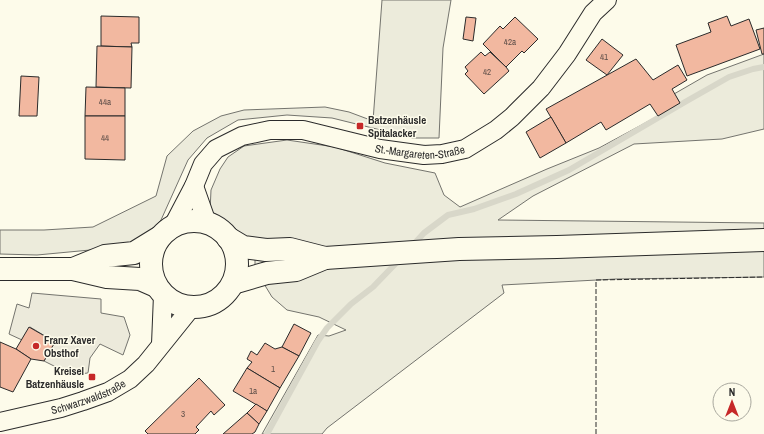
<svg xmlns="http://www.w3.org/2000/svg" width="764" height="434" font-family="'Archivo Narrow',sans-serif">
<rect width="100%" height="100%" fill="#fdfbea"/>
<!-- green -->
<g fill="#ecebdb" stroke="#74746e">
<polygon points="382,0 451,0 443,48 439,138 413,138 332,118 287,115 238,120 207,138 188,160 161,220 144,237 122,247 37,255 0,254 0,230 44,230 93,227 156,196 167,156 193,131 221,116 244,110 325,107 349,112 373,121"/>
<polygon points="764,54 764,129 722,139 634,144 533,196 498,220 764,223 764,277 616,279 502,285 504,293 327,428 322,434 262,434 318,335 329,336 346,330 319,317 287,310 272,297 255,269 255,241 230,229 210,212 211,190 220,169 228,157 244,146 287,140 335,147 385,163 435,173 444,195 460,207 547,169 599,148 658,116 680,103 674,94 707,75"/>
</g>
<!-- parking -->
<polygon fill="#eceadb" stroke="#74746e" points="32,293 101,299 101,313 124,317 130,335 123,355 100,344 90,358 88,373 78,374 66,372 44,361 55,342 30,327 22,340 9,334 17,304 29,308"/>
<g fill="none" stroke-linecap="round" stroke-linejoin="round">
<!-- stream -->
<g stroke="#d8d7c9" stroke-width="6">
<polyline points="412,246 424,233 448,215 474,209 516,194 569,170 685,102 729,77 753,69 764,67"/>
<polyline points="267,434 318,341 327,328 351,304 373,287 399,260"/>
</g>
</g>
<!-- building -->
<g fill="#f2b8a0" stroke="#2b2b2b">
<polygon points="101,16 139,17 139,43 131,43 132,47 101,46"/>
<polygon points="727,16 731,26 749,19 760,49 687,76 676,45 711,32 708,23"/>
<polygon points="466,17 476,18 473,41 463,39"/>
<polygon points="515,17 538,39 524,53 522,51 506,67 483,44 500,26 503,29"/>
<polygon points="764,28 764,54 762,54 756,30"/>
<polygon points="602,39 623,55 607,75 586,60"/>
<polygon points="97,46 132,47 131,88 96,87"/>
<polygon points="481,52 485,56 490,52 506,67 509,71 484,94 465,74 468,71 465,67"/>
<polygon points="636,59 653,80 678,65 687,80 672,89 680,103 658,116 650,104 606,130 601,122 566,143 546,109"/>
<polygon points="21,76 39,77 37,116 19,116"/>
<polygon points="86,87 125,88 125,116 85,116"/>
<polygon points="85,116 125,116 125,160 85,159"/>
<polygon points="551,117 566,143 540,158 526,132"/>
<polygon points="294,324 311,333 299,356 282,347"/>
<polygon points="29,327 55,342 44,361 31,359 16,349"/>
<polygon points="0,342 16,349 31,359 13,392 0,387"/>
<polygon points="265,343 275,349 282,347 299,356 280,388 247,368 252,362 247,359 251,351 257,355"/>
<polygon points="247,368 280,388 267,411 233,391"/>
<polygon points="199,378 225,405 214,415 211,411 196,427 199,430 195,434 148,434 145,431"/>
<polygon points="256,404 267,411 259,424 247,413"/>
<polygon points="247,413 259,424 255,432 252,434 223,434"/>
</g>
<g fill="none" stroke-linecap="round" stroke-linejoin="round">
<!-- minor casing -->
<g stroke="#2b2b2b" stroke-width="20">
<g id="minor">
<polyline points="194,186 207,223"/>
<path id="s1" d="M173 226 194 186 203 164 216 149 242 136 270 130H303L380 149 424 155 442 154 465 149 496 130 512 117 541 88 567 54 593 13 607 0"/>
<polyline points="161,344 163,295"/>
<path id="s2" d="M0 422 61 408 83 401 108 392 130 379 146 364 191 308"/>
</g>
</g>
<!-- secondary casing -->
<g stroke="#2b2b2b" stroke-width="24">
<g id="secondary">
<circle cx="194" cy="264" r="43"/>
<polyline points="228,238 243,247 266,250 290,249 325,258 459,249 557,247 764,240"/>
<polyline points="0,269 73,269 107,277 140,279 156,286"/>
<polyline points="73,269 105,256 134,253 160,237"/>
<polyline points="233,283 267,273 296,270 325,258"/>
</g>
</g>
<!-- minor -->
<use href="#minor" stroke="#fdfbea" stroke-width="18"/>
<!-- secondary -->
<use href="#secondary" stroke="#fdfbea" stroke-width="22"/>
<!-- fence -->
<polyline stroke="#2b2b2b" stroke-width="1" stroke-dasharray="5 2" stroke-linecap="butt" points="596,434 596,280 764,277"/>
</g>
<!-- markers -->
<g fill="#c62828" stroke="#fdfbea" stroke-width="1.5">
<rect x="356" y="122" width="8" height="8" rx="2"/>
<circle cx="36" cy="346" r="4"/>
<rect x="88" y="373" width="8" height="8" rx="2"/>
</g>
<g text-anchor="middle" stroke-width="3" stroke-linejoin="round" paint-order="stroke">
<!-- number labels -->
<g font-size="9" fill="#5d4e48">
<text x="510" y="45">42a</text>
<text x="604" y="60">41</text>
<text x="487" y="75">42</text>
<text x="105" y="105">44a</text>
<text x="105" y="141">44</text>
<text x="273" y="372">1</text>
<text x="253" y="394">1a</text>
<text x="183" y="417">3</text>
</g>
<!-- poi labels -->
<g font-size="11" font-weight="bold" fill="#2b2b2b" stroke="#fdfbea" text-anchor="start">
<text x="368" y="124">Batzenhäusle<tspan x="368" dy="13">Spitalacker</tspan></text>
<text x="44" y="344">Franz Xaver<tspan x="44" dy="13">Obsthof</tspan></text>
<text x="84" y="375" text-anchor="end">Kreisel<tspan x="84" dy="13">Batzenhäusle</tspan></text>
</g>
<!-- street labels -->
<g font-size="11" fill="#2b2b2b" stroke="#fdfbea">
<text dy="4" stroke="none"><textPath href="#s1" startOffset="299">St.-Margareten-Straße</textPath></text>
<text dy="4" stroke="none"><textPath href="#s2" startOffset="92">Schwarzwaldstraße</textPath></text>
</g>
</g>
<!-- north arrow -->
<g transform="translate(732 402)"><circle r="19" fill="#fdfbea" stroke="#a9a89e"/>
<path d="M0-3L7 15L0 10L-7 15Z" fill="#c62828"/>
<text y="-6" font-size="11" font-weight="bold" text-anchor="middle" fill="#2b2b2b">N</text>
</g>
</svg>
